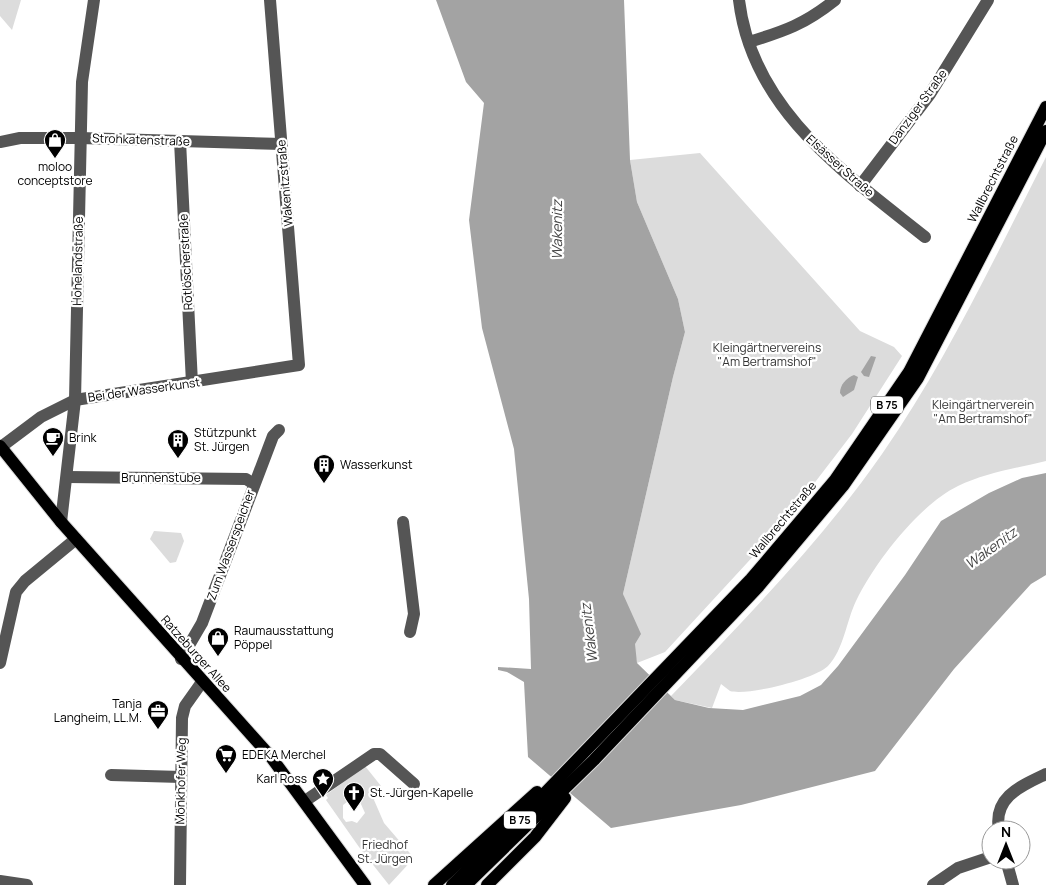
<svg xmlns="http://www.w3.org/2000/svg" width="1046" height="885" font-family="Manrope,sans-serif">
<rect width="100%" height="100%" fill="#fff"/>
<!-- green -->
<g fill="#dcdcdc" fill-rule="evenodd">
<polygon points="0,0 21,0 12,30 0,16"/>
<polygon points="700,153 860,331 894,347 902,356 852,434 783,524 665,652 637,663 623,594 673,377 685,332 678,299 637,202 630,160"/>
<path d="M1046 157V461C1017 468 985 473 958 486 919 505 875 562 856 601 846 622 844 649 828 666 815 679 748 696 730 691 727 689 724 686 721 684L712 708 675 700 671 696C745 619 820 543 882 454 946 362 995 257 1046 157Z"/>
<polygon points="154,531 181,533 184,541 176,562 170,563 150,539"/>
<path d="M365 766 381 786 374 800 384 823 414 858 389 885 359 847 326 800 328 798 326 795ZM347 802H360L365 813 357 823 352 821 346 822 343 818V805Z"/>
</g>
<!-- water -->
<g fill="#a3a3a3">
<polygon points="436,0 624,0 630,160 637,202 678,299 685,332 673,377 623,594 641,634 635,644 637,663 675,700 709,708 743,710 800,696 821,685 838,666 905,575 941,521 989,493 1022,478 1046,473 1046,575 1031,584 954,669 875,771 741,805 611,828 528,757 524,682 507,672 498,670 498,667 531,669 529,599 514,449 482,328 469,220 484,103 466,82"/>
<polygon points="871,356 876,357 869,377 864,376 861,372"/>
<path d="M854 375 858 377 854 390 843 397 840 393C840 385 846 378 854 375Z"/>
</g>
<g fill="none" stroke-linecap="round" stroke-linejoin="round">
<!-- major casing -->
<g stroke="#dbdbdb" stroke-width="14">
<g id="major">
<polyline points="0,446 61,522 271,757 365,885"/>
<polyline points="434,885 537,792"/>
<polyline points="452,885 518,821 751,579 835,480 909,372 1046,107"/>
<polyline points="466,885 594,760 759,586 843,486 918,378 1046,131"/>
<polyline points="487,885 535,837 565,798"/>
</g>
</g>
<!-- minor -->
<g stroke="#555" stroke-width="12">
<path d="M739 0C752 110 845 173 925 237"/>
<path d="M749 42C785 31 805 24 835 0"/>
<polyline points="180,141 192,383"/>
<polyline points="0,142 20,138 80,138 282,144"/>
<polyline points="860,186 930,94 988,0"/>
<polyline points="1,447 41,417 75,400 299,365 270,0"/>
<polyline points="67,477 246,479 254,484"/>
<polyline points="61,522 75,400 82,82 94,0"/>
<polyline points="403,522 414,614 410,632"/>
<polyline points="181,659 202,623 273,436 279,430"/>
<polyline points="0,663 16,592 25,581 76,539"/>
<polyline points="111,775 181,777"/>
<polyline points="305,801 374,754 380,754 414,784"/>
<path d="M999 830C993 797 1021 786 1046 774"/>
<polyline points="1006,860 1013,885"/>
<polyline points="0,881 27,885"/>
<polyline points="180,885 182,718 185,706 202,682"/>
<polyline points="933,885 958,868 991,857"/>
</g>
<!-- major -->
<use href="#major" stroke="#000" stroke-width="12"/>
</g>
<!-- icons -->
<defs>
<g id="shop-pin" transform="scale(1.125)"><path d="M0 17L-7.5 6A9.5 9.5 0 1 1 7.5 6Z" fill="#000" stroke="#fff"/><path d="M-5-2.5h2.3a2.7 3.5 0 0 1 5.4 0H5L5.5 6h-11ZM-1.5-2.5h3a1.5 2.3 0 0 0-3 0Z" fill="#fff"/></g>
<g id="cafe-pin" transform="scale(1.125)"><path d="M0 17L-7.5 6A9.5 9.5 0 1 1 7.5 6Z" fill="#000" stroke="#fff"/><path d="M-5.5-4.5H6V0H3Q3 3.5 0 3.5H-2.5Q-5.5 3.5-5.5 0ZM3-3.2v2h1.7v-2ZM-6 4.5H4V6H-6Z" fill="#fff"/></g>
<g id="building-pin" transform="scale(1.125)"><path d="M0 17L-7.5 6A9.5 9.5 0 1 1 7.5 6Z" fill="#000" stroke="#fff"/><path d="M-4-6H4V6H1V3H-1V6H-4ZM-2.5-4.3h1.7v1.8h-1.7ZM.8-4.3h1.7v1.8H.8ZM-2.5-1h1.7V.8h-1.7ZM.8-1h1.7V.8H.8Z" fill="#fff"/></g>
<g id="office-pin" transform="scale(1.125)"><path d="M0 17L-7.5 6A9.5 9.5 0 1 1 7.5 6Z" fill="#000" stroke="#fff"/><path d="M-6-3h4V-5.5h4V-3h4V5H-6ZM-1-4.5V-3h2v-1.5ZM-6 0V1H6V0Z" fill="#fff"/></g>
<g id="supermarket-pin" transform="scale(1.125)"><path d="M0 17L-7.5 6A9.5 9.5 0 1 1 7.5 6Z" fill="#000" stroke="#fff"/><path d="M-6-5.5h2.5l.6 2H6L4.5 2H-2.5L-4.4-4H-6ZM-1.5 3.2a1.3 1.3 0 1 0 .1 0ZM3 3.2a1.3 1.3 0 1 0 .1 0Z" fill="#fff"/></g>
<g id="sight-pin" transform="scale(1.125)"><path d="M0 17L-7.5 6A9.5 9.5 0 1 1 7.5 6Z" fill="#000" stroke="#fff"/><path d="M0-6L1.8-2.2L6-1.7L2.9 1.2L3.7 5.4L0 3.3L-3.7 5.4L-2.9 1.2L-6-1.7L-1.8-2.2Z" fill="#fff"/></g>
<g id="church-pin" transform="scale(1.125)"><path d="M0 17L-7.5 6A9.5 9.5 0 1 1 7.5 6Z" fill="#000" stroke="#fff"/><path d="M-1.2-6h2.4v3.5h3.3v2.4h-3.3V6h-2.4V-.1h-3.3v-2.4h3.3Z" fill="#fff"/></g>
</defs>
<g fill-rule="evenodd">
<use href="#shop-pin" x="55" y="140"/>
<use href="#cafe-pin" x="53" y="438"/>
<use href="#building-pin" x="178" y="440"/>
<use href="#building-pin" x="324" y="465"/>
<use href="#shop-pin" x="218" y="638"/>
<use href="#office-pin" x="158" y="711"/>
<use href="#supermarket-pin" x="226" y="755"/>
<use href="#sight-pin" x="323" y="779"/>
<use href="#church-pin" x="354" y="793"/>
</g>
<g text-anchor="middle" stroke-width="4.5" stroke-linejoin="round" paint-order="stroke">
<!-- shield labels -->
<g fill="#fff" stroke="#4c4c4c" stroke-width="1">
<rect x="871" y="396.5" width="32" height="17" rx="4"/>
<rect x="504" y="811.5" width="32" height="17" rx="4"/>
</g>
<g font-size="11" font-weight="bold" fill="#000">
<text x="887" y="409">B 75</text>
<text x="520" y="824">B 75</text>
</g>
<!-- street labels -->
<g font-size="12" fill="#000" stroke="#fff">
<text transform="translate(918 107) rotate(-54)" y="4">Danziger Straße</text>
<text transform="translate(141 140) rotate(2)" y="4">Strohkatenstraße</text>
<text transform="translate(840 166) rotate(42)" y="4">Elsässer Straße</text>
<text transform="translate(993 179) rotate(-63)" y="4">Wallbrechtstraße</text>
<text transform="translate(285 183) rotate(-95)" y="4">Wakenitzstraße</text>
<text transform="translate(78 261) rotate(-89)" y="4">Hohelandstraße</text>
<text transform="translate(186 262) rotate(-93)" y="4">Rotlöscherstraße</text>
<text transform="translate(144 390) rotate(-8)" y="4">Bei der Wasserkunst</text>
<text x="161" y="482">Brunnenstube</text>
<text transform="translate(783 520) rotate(-50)" y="4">Wallbrechtstraße</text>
<text transform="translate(231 545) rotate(-70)" y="4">Zum Wasserspeicher</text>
<text transform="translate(196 654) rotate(48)" y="4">Ratzeburger Allee</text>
<text transform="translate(181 781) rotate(-89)" y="4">Mönkhofer Weg</text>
</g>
<!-- poi labels -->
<g font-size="12" fill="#000" stroke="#fff" text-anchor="start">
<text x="55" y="171" text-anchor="middle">moloo<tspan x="55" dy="14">conceptstore</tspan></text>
<text x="194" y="437">Stützpunkt<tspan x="194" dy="14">St. Jürgen</tspan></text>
<text x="69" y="442">Brink</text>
<text x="340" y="469">Wasserkunst</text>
<text x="234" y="635">Raumausstattung<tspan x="234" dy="14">Pöppel</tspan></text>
<text x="142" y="708" text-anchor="end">Tanja<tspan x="142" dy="14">Langheim, LL.M.</tspan></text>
<text x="242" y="759">EDEKA Merchel</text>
<text x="307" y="783" text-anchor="end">Karl Ross</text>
<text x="370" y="797">St.-Jürgen-Kapelle</text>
</g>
<!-- park labels -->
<g font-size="12" fill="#333" stroke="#fff">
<text x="767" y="352">Kleingärtnervereins<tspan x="767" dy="14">"Am Bertramshof"</tspan></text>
<text x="983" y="409">Kleingärtnerverein<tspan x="983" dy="14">"Am Bertramshof"</tspan></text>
<text x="385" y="849">Friedhof<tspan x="385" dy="14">St. Jürgen</tspan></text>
</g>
<!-- water labels -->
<g font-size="14" font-style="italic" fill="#444" stroke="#fff">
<text transform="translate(557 230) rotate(-90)" y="5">Wakenitz</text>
<text transform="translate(991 548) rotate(-36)" y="5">Wakenitz</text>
<text transform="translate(589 633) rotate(-97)" y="5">Wakenitz</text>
</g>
</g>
<!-- north arrow -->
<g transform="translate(1006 845)"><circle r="24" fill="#ffffff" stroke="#999999"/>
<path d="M0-4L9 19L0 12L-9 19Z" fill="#000000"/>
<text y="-8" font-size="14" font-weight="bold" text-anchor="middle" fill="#000000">N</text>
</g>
</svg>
